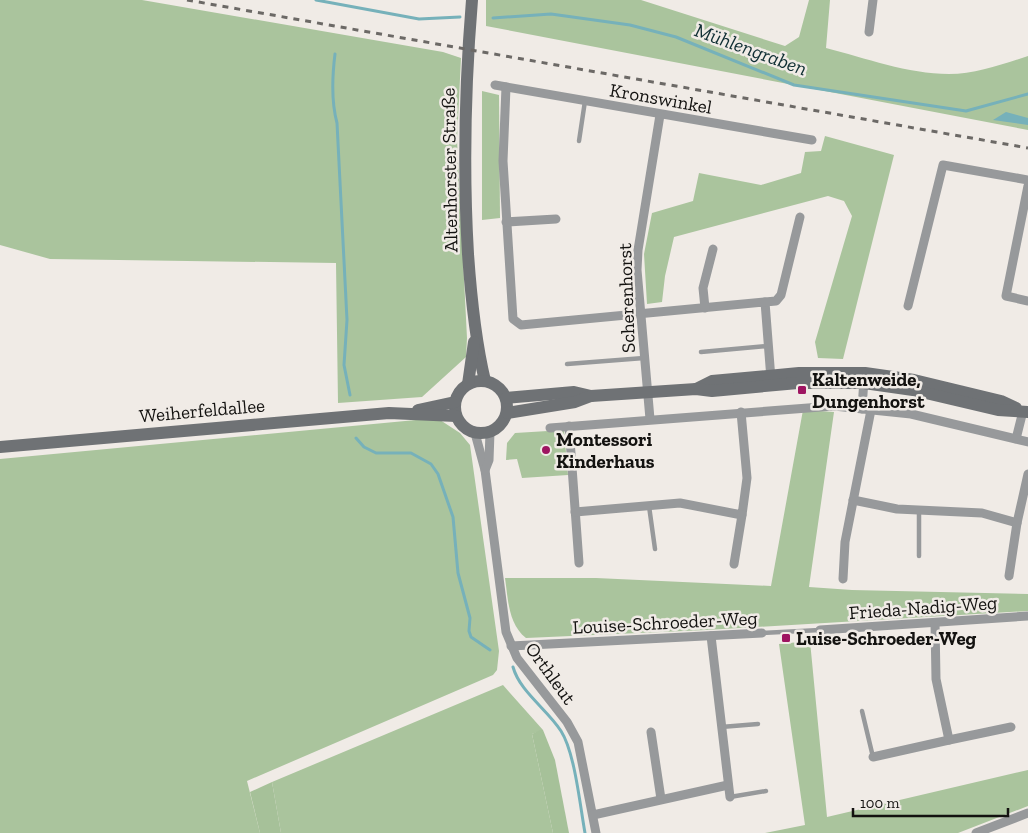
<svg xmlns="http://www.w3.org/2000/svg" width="1028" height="833" font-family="'Zilla Slab',serif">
<rect width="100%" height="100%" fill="#f0ebe6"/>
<!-- green -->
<g fill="#aac49d">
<polygon points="0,0 142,0 443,52 461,58 457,140 467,338 466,357 422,397 338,403 336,263 50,259 0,245"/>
<path d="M486 0H641L785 46 799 37 809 0H830L826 48C865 58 908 74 949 74 976 74 1003 64 1028 56V130L486 26Z"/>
<polygon points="482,91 499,95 500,218 482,220"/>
<polygon points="825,136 894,155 843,359 818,358 815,342 852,216 844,201 828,196 674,237 665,276 662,302 647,304 644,254 652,213 693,201 699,173 761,185 801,173 805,152 821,151"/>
<path d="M803 410 834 412 809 587 852 590 1028 594V611L706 630 526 638C508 624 508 598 505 578H596L771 586Z"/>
<polygon points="437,418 460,433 470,445 499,651 497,670 493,675 247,781 260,833 0,833 0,459"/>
<polygon points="564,430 568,475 522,478 517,459 506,460 507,443 515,433"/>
<polygon points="810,641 827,817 1028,770 1028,806 958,833 765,833 805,825 779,644"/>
<polygon points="503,685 543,730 532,734 553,833 281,833 272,782"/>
</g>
<!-- forest -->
<g fill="#a6c199">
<polygon points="540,730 543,730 555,760 569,833 553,833 532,734"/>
<polygon points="272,782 281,833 260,833 250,792"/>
</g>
<!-- water -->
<polygon fill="#76b1ba" points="1006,112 1028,118 1028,125 993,120"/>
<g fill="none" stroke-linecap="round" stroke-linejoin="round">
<!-- stream -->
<g stroke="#76b1ba" stroke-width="3">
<polyline points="316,0 419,19 460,17"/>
<polyline points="493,18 551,14 630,25 676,37 794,85 966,111 1028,94"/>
<path d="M335 54C332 78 331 101 337 123L347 320 344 365 350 395"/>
<polyline points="356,438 364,447 376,453 411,453 431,464 438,474 453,517 458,573 470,618 469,631 471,637 490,650"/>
<path d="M513 667C520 692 547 709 561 731 575 753 580 806 585 833"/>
</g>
<!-- lane -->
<g stroke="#97999b" stroke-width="4.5">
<polyline points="579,141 585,101"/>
<polyline points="701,352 768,346"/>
<polyline points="567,364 644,358"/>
<polyline points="649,506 655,549"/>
<polyline points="919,556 919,510"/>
<polyline points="762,633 820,630"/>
<polyline points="862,711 873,757"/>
<polyline points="721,727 758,724"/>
<polyline points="730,797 766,791"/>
</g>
<!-- street -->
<g stroke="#97999b" stroke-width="9">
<polyline points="869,32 873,0"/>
<polyline points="495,85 812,140"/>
<polyline points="506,87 503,161 513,319 521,325 765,302 771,379"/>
<polyline points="1028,186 1006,296 1028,301"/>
<polyline points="506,222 556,219"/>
<polyline points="765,302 776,301 781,295 800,217"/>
<polyline points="908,306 943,165 1028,180"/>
<polyline points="705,308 703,288 713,249"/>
<polyline points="862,409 864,379"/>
<polyline points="1023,411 1016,439 1028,442"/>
<polyline points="650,419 637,270 638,250 660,115"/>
<polyline points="569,426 579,563"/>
<polyline points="550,428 834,406 911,414 1016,439"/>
<polyline points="475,433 485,470 506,632 517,658 567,722 578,742 596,833"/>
<polyline points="485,470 489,460 490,432"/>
<polyline points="853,500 897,509 982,513 1017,523"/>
<polyline points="575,512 680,503 742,515 747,478 741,412"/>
<polyline points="734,564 742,515"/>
<polyline points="1009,576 1017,523 1028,474"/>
<polyline points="843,579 845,542 871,410"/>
<polyline points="820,630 1028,616"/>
<polyline points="711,636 730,797"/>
<polyline points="511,646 762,633"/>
<polyline points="651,732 661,799"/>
<polyline points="949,740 1011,727"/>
<polyline points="873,757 949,740 936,679 935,623"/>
<polyline points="593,815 728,785"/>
<polyline points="976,833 1028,813"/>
</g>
<!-- secondary -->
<g stroke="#6f7275" stroke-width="12">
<path d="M472 0C465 85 463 169 468 254 471 297 475 339 485 381"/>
<circle cx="481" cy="407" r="26"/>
<polyline points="468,384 474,342"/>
<polyline points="696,389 712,381 799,373 865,373 914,380 1001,401 1016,408"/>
<polyline points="506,398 574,392 591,396"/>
<polyline points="418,410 455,402"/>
<polyline points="507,413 575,402 591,396 696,389 712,391 798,383 864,383 913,390 998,410 1028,412"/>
<polyline points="0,447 389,413 456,416"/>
</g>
<!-- rail -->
<polyline stroke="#6c6966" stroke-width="3" stroke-dasharray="6 6" stroke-linecap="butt" points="187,0 1028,148"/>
</g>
<!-- markers -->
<g fill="#9e1461" stroke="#f0ebe6" stroke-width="2">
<rect x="797" y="385" width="10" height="10" rx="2.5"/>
<circle cx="546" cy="450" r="5"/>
<rect x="781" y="633" width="10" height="10" rx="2.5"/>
</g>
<g text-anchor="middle" stroke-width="5" stroke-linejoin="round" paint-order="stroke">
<!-- street labels -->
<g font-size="19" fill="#131210" stroke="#f0ebe6">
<text transform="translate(661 98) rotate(10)" y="7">Kronswinkel</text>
<text transform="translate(449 170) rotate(-91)" y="7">Altenhorster Straße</text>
<text transform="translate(626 298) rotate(-92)" y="7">Scherenhorst</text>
<text transform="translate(202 410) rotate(-5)" y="7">Weiherfeldallee</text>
<text transform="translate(923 607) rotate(-4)" y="7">Frieda-Nadig-Weg</text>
<text transform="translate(665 622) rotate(-3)" y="7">Louise-Schroeder-Weg</text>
<text transform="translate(551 673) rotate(54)" y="7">Orthleut</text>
</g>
<!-- poi labels -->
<g font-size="19" font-weight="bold" fill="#131210" stroke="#f0ebe6" text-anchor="start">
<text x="812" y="386">Kaltenweide,<tspan x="812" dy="22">Dungenhorst</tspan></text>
<text x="556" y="446">Montessori<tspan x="556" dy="22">Kinderhaus</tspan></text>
<text x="796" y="645">Luise-Schroeder-Weg</text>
</g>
<!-- water labels -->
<g font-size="20" font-style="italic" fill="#0f2e33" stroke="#f0ebe6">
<text transform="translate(751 49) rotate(20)" y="7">Mühlengraben</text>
</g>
</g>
<!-- scale -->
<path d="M853 808v8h155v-8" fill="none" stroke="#131210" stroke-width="2.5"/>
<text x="860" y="808" font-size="15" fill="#131210" stroke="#f0ebe6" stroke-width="4" paint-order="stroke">100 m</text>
</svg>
